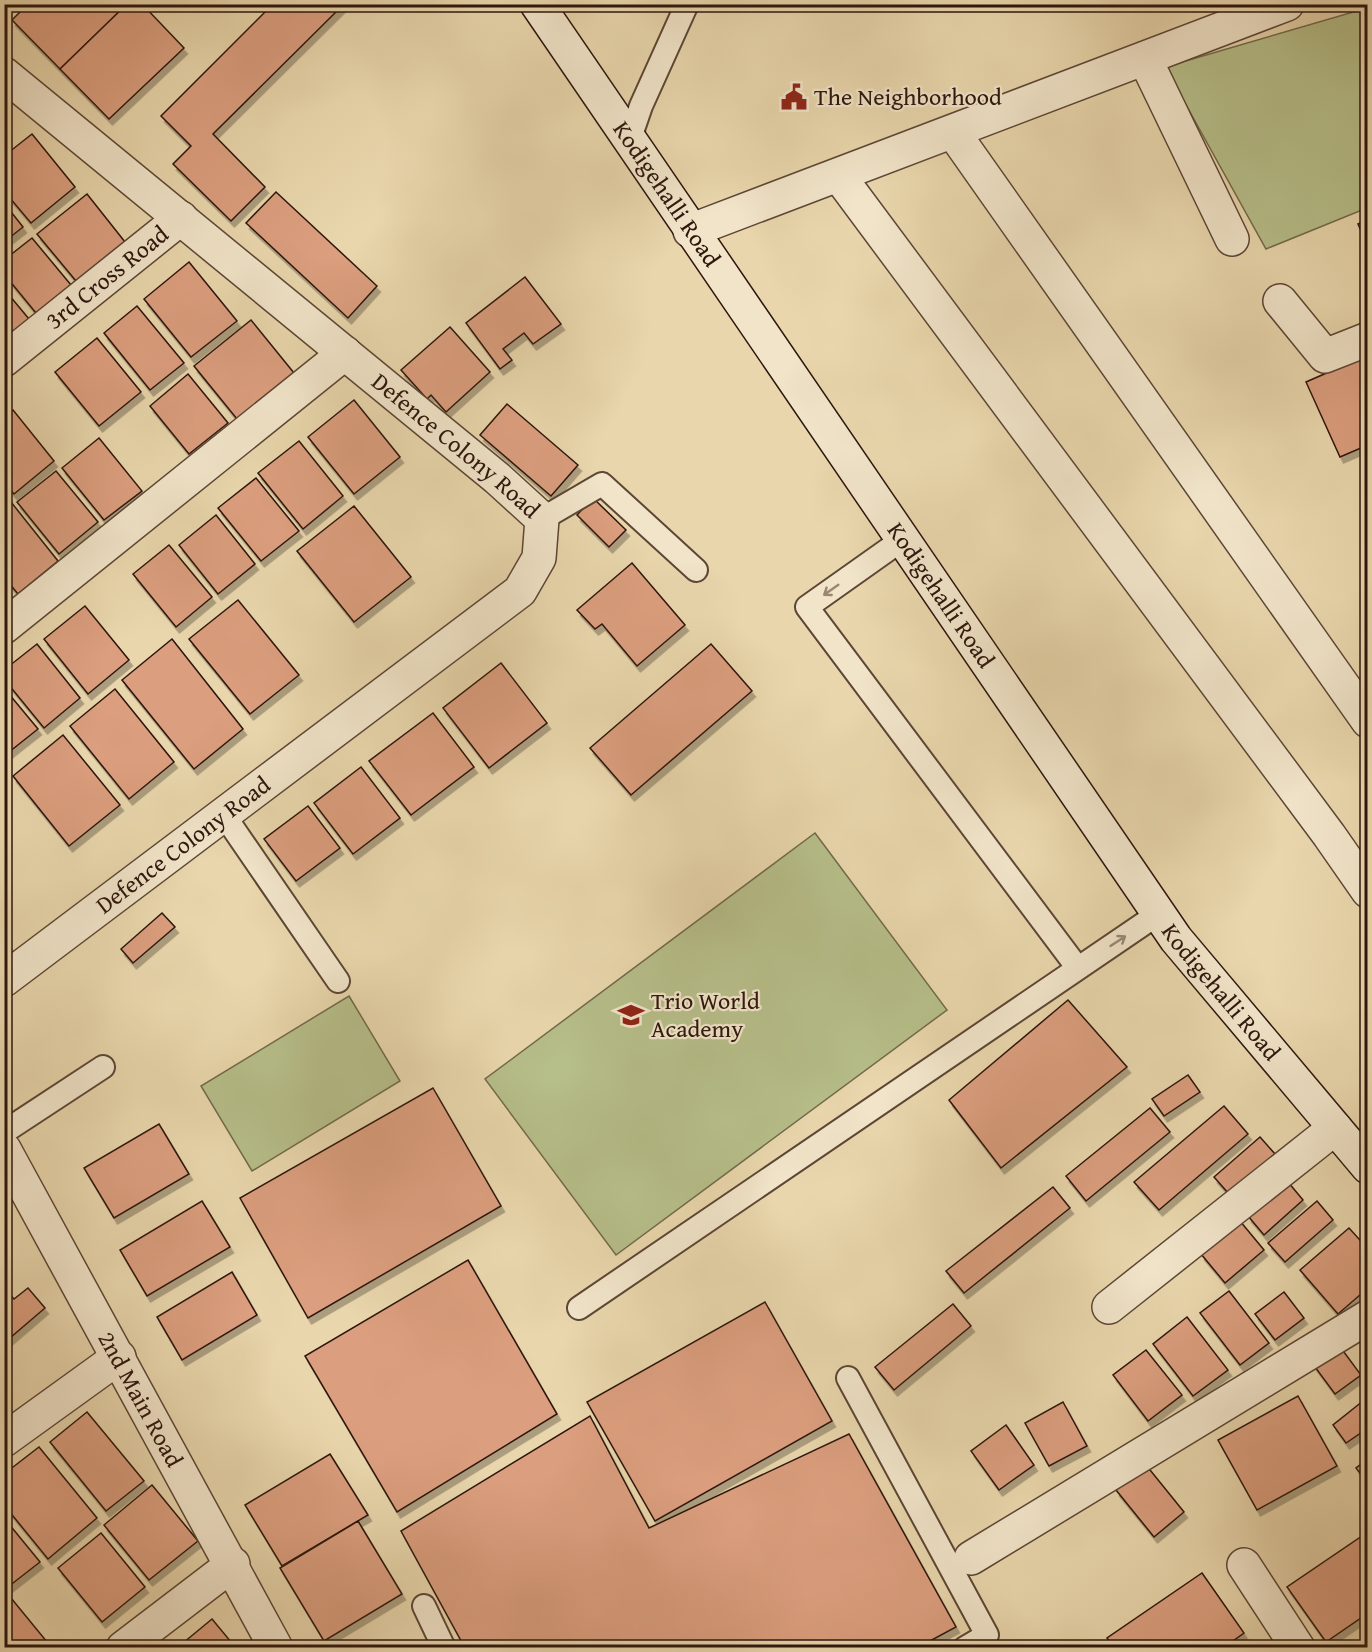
<svg xmlns="http://www.w3.org/2000/svg" width="1372" height="1652" font-family="'Gentium Book Plus',serif">
<defs>
<filter id="shadow"><feDropShadow dx="3.5" dy="6" stdDeviation="0" flood-color="#0004"/></filter>
</defs>
<rect width="100%" height="100%" fill="#e9d6ac"/>
<filter id="stains"><feTurbulence type="fractalNoise" baseFrequency=".00333" numOctaves="4"/><feColorMatrix values="0 0 0 0 .2 0 0 0 0 .09 0 0 0 0 .02 0 0 0 .5 -.17"/></filter>
<radialGradient id="worn" r=".72"><stop offset=".6" stop-color="#630" stop-opacity="0"/><stop offset="1" stop-color="#630" stop-opacity=".3"/></radialGradient>
<!-- green -->
<g fill="#b6be89" stroke="#726a4b" stroke-width="1.5">
<polygon points="1367,8 1367,208 1266,249 1165,67"/>
<polygon points="815,833 947,1010 616,1255 485,1079"/>
<polygon points="349,996 400,1081 252,1171 201,1086"/>
</g>
<!-- building -->
<g fill="#db9e7e" stroke="#2d160d" stroke-width="1.5" filter="url(#shadow)">
<polygon points="28,4 127,4 60,69 12,20"/>
<polygon points="127,4 142,4 184,48 109,119 60,69"/>
<polygon points="273,4 344,4 213,134 265,187 231,221 173,164 191,146 161,116"/>
<polygon points="32,134 75,187 31,223 4,191 4,156"/>
<polygon points="276,192 377,286 348,318 246,223"/>
<polygon points="87,194 125,242 76,281 37,234"/>
<polygon points="4,203 23,227 4,242"/>
<polygon points="1368,220 1368,247 1358,224"/>
<polygon points="32,238 71,285 36,313 4,274 4,260"/>
<polygon points="189,262 237,321 191,357 144,299"/>
<polygon points="525,277 561,324 533,344 524,333 503,349 512,360 500,369 466,323"/>
<polygon points="4,289 29,319 4,339"/>
<polygon points="137,306 184,363 150,390 104,333"/>
<polygon points="251,320 294,373 237,419 194,366"/>
<polygon points="450,327 490,372 446,412 431,395 427,399 401,370"/>
<polygon points="97,338 141,392 99,426 55,372"/>
<polygon points="1368,355 1368,445 1340,457 1306,382"/>
<polygon points="188,374 228,423 189,454 150,406"/>
<polygon points="354,400 400,457 354,494 308,437"/>
<polygon points="507,404 578,465 551,496 480,435"/>
<polygon points="13,410 54,461 14,494 4,483 4,417"/>
<polygon points="99,438 142,491 104,520 62,468"/>
<polygon points="299,441 343,496 303,529 258,473"/>
<polygon points="56,471 98,522 59,554 17,502"/>
<polygon points="256,478 299,531 261,561 218,508"/>
<polygon points="593,498 626,530 609,547 577,515"/>
<polygon points="11,502 58,561 18,594 4,577 4,507"/>
<polygon points="354,506 411,577 354,622 297,551"/>
<polygon points="216,515 255,564 218,594 179,545"/>
<polygon points="169,545 212,597 176,627 133,574"/>
<polygon points="632,563 685,625 637,666 602,624 595,629 577,610"/>
<polygon points="238,600 299,675 250,714 189,639"/>
<polygon points="85,606 129,660 88,694 44,639"/>
<polygon points="172,639 243,729 194,769 122,680"/>
<polygon points="37,644 80,698 44,728 4,679 4,670"/>
<polygon points="711,644 752,691 631,795 590,748"/>
<polygon points="501,663 547,723 489,768 443,708"/>
<polygon points="4,688 38,729 4,756"/>
<polygon points="115,689 174,762 129,799 70,726"/>
<polygon points="433,713 474,767 411,815 369,761"/>
<polygon points="63,735 120,805 69,846 13,776"/>
<polygon points="361,767 400,818 353,854 314,803"/>
<polygon points="308,806 340,848 296,881 264,839"/>
<polygon points="162,913 175,927 133,963 121,949"/>
<polygon points="1068,1000 1127,1067 1001,1168 949,1100"/>
<polygon points="1188,1075 1200,1092 1164,1116 1152,1099"/>
<polygon points="433,1088 501,1206 308,1318 240,1198"/>
<polygon points="1224,1106 1248,1134 1159,1210 1134,1182"/>
<polygon points="1150,1108 1170,1132 1086,1201 1066,1176"/>
<polygon points="159,1124 189,1174 114,1218 84,1168"/>
<polygon points="1260,1137 1275,1154 1229,1194 1214,1177"/>
<polygon points="1288,1182 1303,1200 1264,1235 1248,1216"/>
<polygon points="1053,1187 1070,1208 964,1293 946,1271"/>
<polygon points="202,1201 230,1247 147,1296 120,1250"/>
<polygon points="1317,1201 1333,1220 1285,1262 1268,1243"/>
<polygon points="1240,1221 1264,1250 1225,1283 1201,1254"/>
<polygon points="1349,1228 1368,1249 1368,1288 1338,1314 1300,1270"/>
<polygon points="468,1260 557,1414 397,1512 305,1356"/>
<polygon points="232,1272 257,1315 182,1360 157,1317"/>
<polygon points="4,1288 14,1299 28,1288 45,1308 4,1343"/>
<polygon points="1229,1291 1269,1343 1240,1365 1200,1313"/>
<polygon points="1284,1292 1304,1318 1275,1340 1255,1314"/>
<polygon points="765,1302 832,1421 655,1521 587,1402"/>
<polygon points="953,1304 971,1326 894,1390 875,1367"/>
<polygon points="1187,1317 1228,1370 1193,1396 1153,1344"/>
<polygon points="1338,1344 1361,1375 1335,1394 1312,1363"/>
<polygon points="1146,1350 1182,1395 1148,1421 1113,1375"/>
<polygon points="1298,1396 1337,1466 1257,1510 1218,1440"/>
<polygon points="1368,1397 1368,1428 1346,1443 1333,1425"/>
<polygon points="1063,1402 1087,1446 1049,1466 1025,1423"/>
<polygon points="87,1412 144,1481 106,1511 50,1442"/>
<polygon points="590,1416 649,1528 849,1434 956,1627 917,1648 465,1648 401,1531"/>
<polygon points="1006,1425 1034,1465 999,1490 971,1451"/>
<polygon points="39,1447 97,1518 48,1559 4,1505 4,1474"/>
<polygon points="330,1454 368,1515 282,1566 245,1505"/>
<polygon points="1368,1459 1368,1484 1356,1468"/>
<polygon points="1146,1465 1184,1512 1154,1537 1116,1490"/>
<polygon points="152,1485 198,1541 149,1580 104,1525"/>
<polygon points="4,1518 40,1562 4,1590"/>
<polygon points="358,1521 402,1594 324,1641 280,1568"/>
<polygon points="1368,1532 1368,1613 1326,1642 1287,1587"/>
<polygon points="101,1533 145,1587 102,1622 58,1568"/>
<polygon points="1202,1573 1244,1633 1223,1648 1114,1648 1107,1638"/>
<polygon points="11,1598 52,1648 4,1648 4,1603"/>
<polygon points="212,1619 236,1648 177,1648"/>
</g>
<g fill="none" stroke-linecap="round" stroke-linejoin="round">
<!-- lane casing -->
<g stroke="#5c4635" stroke-width="26">
<g id="lane">
<polyline points="629,141 641,106 687,4"/>
<polyline points="542,519 602,484 696,570"/>
<polyline points="903,539 807,607 1077,967"/>
<polyline points="224,815 338,981"/>
<polyline points="4,1132 103,1067"/>
<polyline points="579,1308 1158,914"/>
<polyline points="848,1378 987,1635 965,1648"/>
<polyline points="424,1606 444,1648"/>
</g>
</g>
<!-- street casing -->
<g stroke="#5c4635" stroke-width="36">
<g id="street">
<polyline points="1145,59 1232,239"/>
<path id="s1" d="M4 74 497 478 542 519 539 558 520 591 4 980"/>
<polyline points="953,132 1368,721"/>
<polyline points="839,176 1329,835 1368,891"/>
<polyline points="690,231 1287,4"/>
<polyline points="1280,301 1325,356 1368,339"/>
<path id="s2" d="M4 360 181 218"/>
<polyline points="4,627 345,353"/>
<path id="s3" d="M4 1149 276 1648"/>
<polyline points="1109,1307 1335,1128"/>
<polyline points="4,1440 119,1357"/>
<polyline points="971,1558 1368,1317"/>
<polyline points="1244,1565 1298,1648"/>
<polyline points="123,1648 233,1564"/>
</g>
</g>
<!-- secondary casing -->
<g stroke="#2d160d" stroke-width="36">
<g id="secondary">
<path id="s4" d="M537 4 1176 939 1368 1167"/>
</g>
</g>
<!-- lane -->
<use href="#lane" stroke="#f1e4c9" stroke-width="22"/>
<!-- street -->
<use href="#street" stroke="#f1e4c9" stroke-width="33"/>
<!-- secondary -->
<use href="#secondary" stroke="#f1e4c9" stroke-width="33"/>
</g>
<!-- one-way arrows -->
<defs><path id="oneway-shaft" d="M-6 0H5M1.5-3L5.5 0L1.5 3" fill="none" stroke-width="1.6" stroke-linecap="round" stroke-linejoin="round" transform="scale(1.5)"/></defs>
<g stroke="#998774">
<use href="#oneway-shaft" transform="translate(831 590) rotate(145)"/>
<use href="#oneway-shaft" transform="translate(1118 941) rotate(-33)"/>
</g>
<!-- icons -->
<defs>
<g id="civic-bare" transform="scale(2.07)"><path d="M-.6-6.5H3V-4.5H.6V-3L4-1V1h2V6H-6V1h2V-1L-.6-3ZM-1.2 2.5V6h2.4V2.5Z" fill="#8f2418" stroke="#f1e4c9" stroke-width="2.5" paint-order="stroke"/></g>
<g id="school-bare" transform="scale(2.07)"><path d="M0-5L7-2L0 1L-7-2ZM-4 1L0 2.5L4 1V4Q0 6-4 4Z" fill="#8f2418" stroke="#f1e4c9" stroke-width="2.5" paint-order="stroke"/></g>
</defs>
<g fill-rule="evenodd">
<use href="#civic-bare" x="794" y="97"/>
<use href="#school-bare" x="631" y="1015"/>
</g>
<g text-anchor="middle" stroke-width="4.5" stroke-linejoin="round" paint-order="stroke">
<!-- poi labels -->
<g font-size="24" fill="#2d160d" stroke="#f1e4c9" text-anchor="start">
<text x="814" y="105">The Neighborhood</text>
<text x="651" y="1009">Trio World<tspan x="651" dy="28">Academy</tspan></text>
</g>
<!-- street labels -->
<g font-size="24" fill="#2d160d" stroke="#f1e4c9">
<text dy="8" stroke="none"><textPath href="#s4" startOffset="230">Kodigehalli Road</textPath></text>
<text dy="8" stroke="none"><textPath href="#s2" startOffset="132">3rd Cross Road</textPath></text>
<text dy="8" stroke="none"><textPath href="#s1" startOffset="585">Defence Colony Road</textPath></text>
<text dy="8" stroke="none"><textPath href="#s4" startOffset="716">Kodigehalli Road</textPath></text>
<text transform="translate(183 845) rotate(-37)" y="8">Defence Colony Road</text>
<text dy="8" stroke="none"><textPath href="#s4" startOffset="1202">Kodigehalli Road</textPath></text>
<text dy="8" stroke="none"><textPath href="#s3" startOffset="285">2nd Main Road</textPath></text>
</g>
</g>
<!-- margin -->
<rect width="1372" height="1652" fill="none" stroke="#e9d6ac" stroke-width="24"/>
<rect x="6" y="6" width="1360" height="1640" fill="none" stroke="#2d160d" stroke-width="3"/>
<rect x="12" y="12" width="1348" height="1628" fill="none" stroke="#2d160d" stroke-width="1.5"/>
<rect width="100%" height="100%" filter="url(#stains)"/>
<rect width="100%" height="100%" fill="url(#worn)"/>
</svg>
